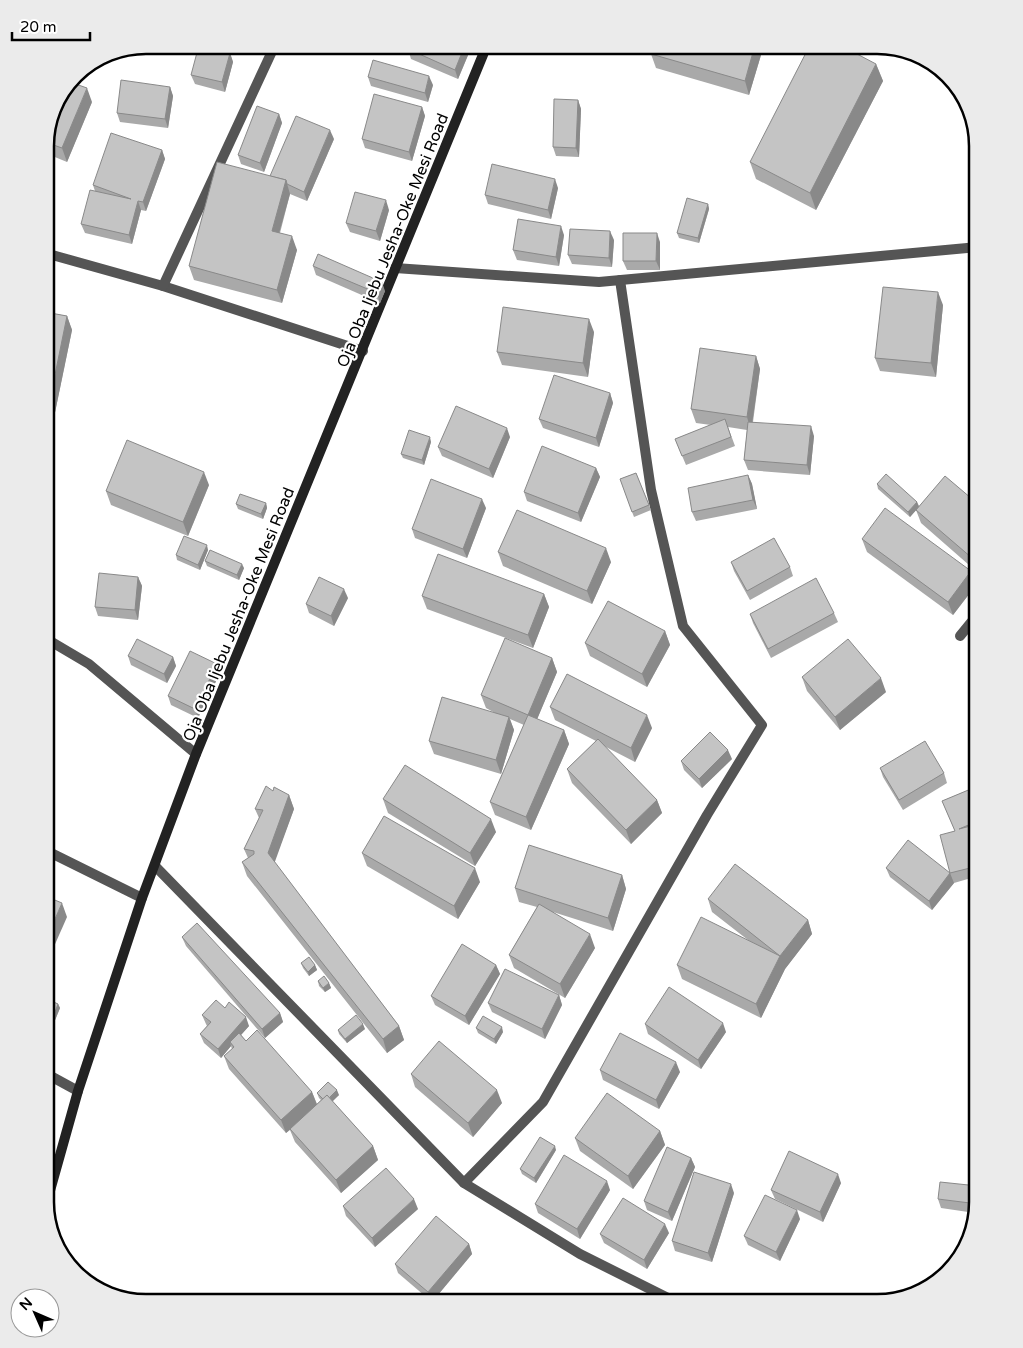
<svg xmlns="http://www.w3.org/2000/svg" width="1023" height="1348" font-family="'Varela Round',sans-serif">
<rect width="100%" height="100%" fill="#fff"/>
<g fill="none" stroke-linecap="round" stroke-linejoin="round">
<!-- minor -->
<g stroke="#555" stroke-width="10">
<polyline points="45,253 163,286 363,351"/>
<polyline points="395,268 599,282 978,247"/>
<polyline points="163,286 275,45"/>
<polyline points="960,636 978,614"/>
<polyline points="45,638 89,664 196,754"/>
<polyline points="45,850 142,898"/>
<polyline points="155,866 464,1183 580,1254 678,1303"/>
<polyline points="45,1073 78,1091"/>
<polyline points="464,1183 543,1102 707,815 762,725 683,626 651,490 620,280"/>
</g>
<!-- secondary -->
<polyline stroke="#222" stroke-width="10" points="46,1205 78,1091 142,898 196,754 487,45"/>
</g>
<!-- wall -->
<g fill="#a9a9a9">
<polygon points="410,45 470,45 471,48 458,79 411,59 408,49"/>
<polygon points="764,45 749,95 656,68 651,54"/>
<polygon points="230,53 233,62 225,92 195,84 191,75"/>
<polygon points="876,64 883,81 816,210 756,179 750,162"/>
<polygon points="368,77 433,85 428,102 371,86"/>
<polygon points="170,87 173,96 168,128 120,122 117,113"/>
<polygon points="578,100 581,109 579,157 556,156 553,147"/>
<polygon points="92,102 67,162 45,153 45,138"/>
<polygon points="422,107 425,116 412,161 365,148 362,139"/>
<polygon points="279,114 282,123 264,172 241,164 238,155"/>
<polygon points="334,139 307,201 290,194 280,233 297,250 282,303 194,280 189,266 270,176"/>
<polygon points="162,150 165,159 146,211 141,210 132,244 85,233 81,224 95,191 93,185"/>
<polygon points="558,188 551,219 488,204 485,195"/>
<polygon points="708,204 709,209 699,243 679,238 677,233"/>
<polygon points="389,210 380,241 350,232 346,223"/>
<polygon points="564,235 559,266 517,260 513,250"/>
<polygon points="614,240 612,267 572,264 568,255"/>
<polygon points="660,242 660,270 627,270 623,261"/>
<polygon points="313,266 385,291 380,303 316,275"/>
<polygon points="943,305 936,377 880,371 875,358"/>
<polygon points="45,312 67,316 72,330 52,427 45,426"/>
<polygon points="594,332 588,377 502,365 497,352"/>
<polygon points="756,356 760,369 753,422 814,436 810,475 748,470 744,460 747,430 728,427 735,446 686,465 675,439 711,425 696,423 691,409"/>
<polygon points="610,393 613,403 599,447 543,428 539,419"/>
<polygon points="510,437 493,478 442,456 438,447"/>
<polygon points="431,442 424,465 403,458 401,454"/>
<polygon points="596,468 600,477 581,522 527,501 524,492"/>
<polygon points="636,473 651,510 634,517 620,479"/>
<polygon points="748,475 752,484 757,509 696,521 692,512"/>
<polygon points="877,484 917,502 919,506 978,504 977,572 921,523 916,510 910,517 878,489"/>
<polygon points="209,485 188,536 111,505 106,491"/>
<polygon points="266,503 267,508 263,519 238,509 236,504"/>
<polygon points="486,508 467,558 415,538 412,529"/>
<polygon points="862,539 971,571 976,585 953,615 867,552"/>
<polygon points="208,550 200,570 177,560 176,555"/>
<polygon points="498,552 611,562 592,604 503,566"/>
<polygon points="205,561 244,568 239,580 207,566"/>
<polygon points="731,562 790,567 793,576 750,600 734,571"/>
<polygon points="138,577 142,586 138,620 98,616 95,607"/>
<polygon points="544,594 549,607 533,648 427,609 422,596"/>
<polygon points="348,598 334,626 309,613 306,604"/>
<polygon points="834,613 838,622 771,658 753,623 750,614"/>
<polygon points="665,631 670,645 647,687 590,656 585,643"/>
<polygon points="128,656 173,657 176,666 167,683 131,665"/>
<polygon points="552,658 557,672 537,719 564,730 569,744 531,830 495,815 490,802 524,725 510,719 514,730 501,774 434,754 429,741 495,713 486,708 481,695"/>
<polygon points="220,673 198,718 171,705 168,696"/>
<polygon points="802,677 886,692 840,730 807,691"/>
<polygon points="550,707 652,728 635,762 604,746 657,800 662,813 631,844 572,783 567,769 596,741 555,720"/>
<polygon points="732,759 702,788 684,770 681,761"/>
<polygon points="880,768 944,773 947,783 903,810 883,777"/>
<polygon points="978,786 978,876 954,883 932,910 890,877 886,868 950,873 955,831 942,801"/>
<polygon points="273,791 289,795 294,809 274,862 399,1026 404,1040 387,1053 247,876 242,862 248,858 244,849 259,818 255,809"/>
<polygon points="383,799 496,832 475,866 388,813"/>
<polygon points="362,853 480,882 458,919 367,866"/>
<polygon points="622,875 626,889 613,931 553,912 595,948 565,998 514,968 509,955 537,907 519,902 515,888"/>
<polygon points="708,899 808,920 812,934 785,969 761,1018 682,979 677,965 748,940 712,912"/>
<polygon points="182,937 280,1013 283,1022 265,1038 186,946"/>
<polygon points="301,963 315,965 317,970 309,976 303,968"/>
<polygon points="496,965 500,974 469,1025 435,1005 431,996"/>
<polygon points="318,981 329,983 331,988 325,992 319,986"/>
<polygon points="559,995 562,1005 545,1039 492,1012 488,1003"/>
<polygon points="45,998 58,1004 60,1008 53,1025 45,1021"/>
<polygon points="225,1008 249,1026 241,1035 246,1041 312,1092 317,1104 321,1100 319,1098 317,1093 339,1095 332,1101 373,1146 378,1160 341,1193 295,1142 290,1130 286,1133 229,1069 224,1056 232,1049 231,1046 221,1058 204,1043 200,1034 207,1026 206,1024 202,1015"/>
<polygon points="645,1024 726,1032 701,1069 648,1034"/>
<polygon points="476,1028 503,1032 496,1044 478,1033"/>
<polygon points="365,1029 347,1043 339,1034 338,1030"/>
<polygon points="600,1070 680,1072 659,1109 603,1080"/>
<polygon points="411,1074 502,1103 473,1137 415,1087"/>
<polygon points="660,1131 665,1145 633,1189 580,1151 575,1138"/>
<polygon points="556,1150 536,1183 522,1174 520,1169"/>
<polygon points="691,1158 695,1167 672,1221 647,1210 644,1201"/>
<polygon points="841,1183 823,1222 775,1199 771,1190"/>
<polygon points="610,1190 580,1239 538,1213 535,1204"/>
<polygon points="734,1193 712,1262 675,1251 672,1241"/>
<polygon points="938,1199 978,1203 975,1213 941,1208"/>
<polygon points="343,1206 418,1209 375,1247 346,1216"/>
<polygon points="800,1219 780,1261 748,1245 744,1236"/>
<polygon points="669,1233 647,1269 604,1243 600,1234"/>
<polygon points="469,1244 472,1254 432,1302 398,1273 395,1264"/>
</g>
<!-- shaded-wall -->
<g fill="#898989">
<polygon points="465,45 470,45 471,48 458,79 455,70"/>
<polygon points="755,45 764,45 749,95 745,81"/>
<polygon points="230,53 233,62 225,92 222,82"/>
<polygon points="876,64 883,81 816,210 810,193"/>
<polygon points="429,76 433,85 428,102 425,93"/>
<polygon points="170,87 173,96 168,128 165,119"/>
<polygon points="87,88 92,102 67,162 62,148"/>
<polygon points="578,100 581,109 579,157 576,148"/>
<polygon points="422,107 425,116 412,161 409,152"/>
<polygon points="279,114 282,123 264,172 260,163"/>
<polygon points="330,130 334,139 307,201 304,192"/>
<polygon points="162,150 165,159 146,211 143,202"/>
<polygon points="555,179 558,188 551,219 548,210"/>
<polygon points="286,180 290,194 276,244 272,231"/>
<polygon points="386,200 389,210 380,241 376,231"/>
<polygon points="138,201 141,210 132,244 129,235"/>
<polygon points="708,204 709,209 699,243 698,238"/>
<polygon points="561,226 564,235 559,266 556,257"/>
<polygon points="610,231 614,240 612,267 609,258"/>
<polygon points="657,233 660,242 660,270 656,261"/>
<polygon points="292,236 297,250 282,303 277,290"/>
<polygon points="382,282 385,291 380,303 377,293"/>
<polygon points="938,292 943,305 936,377 931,363"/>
<polygon points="67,316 72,330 52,427 47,414"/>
<polygon points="589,319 594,332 588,377 583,363"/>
<polygon points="756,356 760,369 751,431 747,417"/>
<polygon points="610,393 613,403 599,447 596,438"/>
<polygon points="811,426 814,436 810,475 807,465"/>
<polygon points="507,428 510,437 493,478 489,469"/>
<polygon points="430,437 431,442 424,465 422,460"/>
<polygon points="596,468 600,477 581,522 578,513"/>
<polygon points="204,472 209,485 188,536 183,522"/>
<polygon points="748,475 752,484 757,509 753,500"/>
<polygon points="482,499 486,508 467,558 463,549"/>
<polygon points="917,502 919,507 910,517 908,512"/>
<polygon points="266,503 267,508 263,519 261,514"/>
<polygon points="207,545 208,550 200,570 198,565"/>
<polygon points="606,548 611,562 592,604 587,591"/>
<polygon points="978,552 978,571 977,572 972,558"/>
<polygon points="242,564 244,568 239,580 237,575"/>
<polygon points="971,571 976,585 953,615 948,602"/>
<polygon points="138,577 142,586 138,620 135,610"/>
<polygon points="344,589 348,598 334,626 331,616"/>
<polygon points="544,594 549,607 533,648 528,635"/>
<polygon points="665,631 670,645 647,687 642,674"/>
<polygon points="173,657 176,666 167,683 164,674"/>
<polygon points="552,658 557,672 533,729 528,715"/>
<polygon points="217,664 220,673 198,718 195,709"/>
<polygon points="881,678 886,692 840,730 835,717"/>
<polygon points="647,715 652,728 635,762 631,748"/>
<polygon points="509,717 514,730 501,774 496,760"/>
<polygon points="564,730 569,744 531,830 526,817"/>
<polygon points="728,750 732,759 702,788 699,779"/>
<polygon points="289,795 294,809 273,867 268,853"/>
<polygon points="657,800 662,813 631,844 626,830"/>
<polygon points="491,819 496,832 475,866 470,853"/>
<polygon points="475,868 480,882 458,919 454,906"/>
<polygon points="950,873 954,883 932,910 929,901"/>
<polygon points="622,875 626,889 613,931 608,918"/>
<polygon points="62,903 67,917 45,967 45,942"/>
<polygon points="808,920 812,934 785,969 761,1018 756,1004 780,956"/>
<polygon points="590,934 595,948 565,998 560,984"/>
<polygon points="315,965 317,970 309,976 308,972"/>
<polygon points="496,965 500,974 469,1025 465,1016"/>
<polygon points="329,983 331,988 325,992 323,988"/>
<polygon points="559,995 562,1005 545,1039 542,1029"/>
<polygon points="58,1004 60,1008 53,1025 52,1020"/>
<polygon points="280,1013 283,1022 265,1038 262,1029"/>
<polygon points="246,1017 249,1026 232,1045 230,1042 231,1046 221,1058 218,1049"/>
<polygon points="723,1023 726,1032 701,1069 698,1060"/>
<polygon points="363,1024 365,1029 347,1043 345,1039"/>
<polygon points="399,1026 404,1040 387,1053 383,1039"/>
<polygon points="502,1027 503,1032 496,1044 494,1039"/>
<polygon points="676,1062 680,1072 659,1109 656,1100"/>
<polygon points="337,1090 339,1095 328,1106 326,1102"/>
<polygon points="497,1090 502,1103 473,1137 468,1123"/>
<polygon points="312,1092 317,1105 286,1133 281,1120"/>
<polygon points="660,1131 665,1145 633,1189 628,1176"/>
<polygon points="373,1146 378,1160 341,1193 336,1180"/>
<polygon points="555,1146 556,1150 536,1183 534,1178"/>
<polygon points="691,1158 695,1167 672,1221 668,1212"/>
<polygon points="838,1174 841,1183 823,1222 820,1212"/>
<polygon points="607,1181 610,1190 580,1239 577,1229"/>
<polygon points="731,1184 734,1193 712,1262 708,1253"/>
<polygon points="414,1199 418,1209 375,1247 372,1238"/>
<polygon points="797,1210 800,1219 780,1261 776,1252"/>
<polygon points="665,1224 669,1233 647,1269 644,1260"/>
<polygon points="469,1244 472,1254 432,1302 428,1292"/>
</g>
<!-- building -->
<g fill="#c4c4c4" stroke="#898989">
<polygon points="199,45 230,53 222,82 191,75"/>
<polygon points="410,45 465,45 455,70 408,49"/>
<polygon points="653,45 755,45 745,81 651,54"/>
<polygon points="810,45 840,45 876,64 810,193 750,162"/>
<polygon points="373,60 429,76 425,93 368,77"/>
<polygon points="121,80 170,87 165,119 117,113"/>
<polygon points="70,82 87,88 62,148 45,142 45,138 55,101"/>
<polygon points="374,94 422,107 409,152 362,139"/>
<polygon points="554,99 578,100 576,148 553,147"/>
<polygon points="257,106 279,114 260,163 238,155"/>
<polygon points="296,116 330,130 304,192 287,184 286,180 270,176"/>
<polygon points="111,133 162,150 143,202 138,201 129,235 81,224 90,190 131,199 93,185"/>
<polygon points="217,162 286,180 272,231 292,236 277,290 189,266"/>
<polygon points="492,164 555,179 548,210 485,195"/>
<polygon points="355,192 386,200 376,231 346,223"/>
<polygon points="687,198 708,204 698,238 677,233"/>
<polygon points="518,219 561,226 556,257 513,250"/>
<polygon points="570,229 610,231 609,258 568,255"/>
<polygon points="623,233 657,233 656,261 623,261"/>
<polygon points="318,254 382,282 377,293 313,266"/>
<polygon points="883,287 938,292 931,363 875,358"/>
<polygon points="503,307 589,319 583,363 497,352"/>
<polygon points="45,312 67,316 47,414 45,414"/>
<polygon points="700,348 756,356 747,417 691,409"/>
<polygon points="554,375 610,393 596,438 539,419"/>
<polygon points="456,406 507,428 489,469 438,447"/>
<polygon points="725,419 731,437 682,456 675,439"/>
<polygon points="748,422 811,426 807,465 744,460"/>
<polygon points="409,430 430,437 422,460 401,454"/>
<polygon points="127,440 204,472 183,522 106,491"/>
<polygon points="542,446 596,468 578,513 524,492"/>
<polygon points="636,473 649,505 632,512 620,479"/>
<polygon points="886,474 917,502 908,512 877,484"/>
<polygon points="748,475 753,500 692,512 688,488"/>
<polygon points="945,476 978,504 978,552 972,558 916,510"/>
<polygon points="431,479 482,499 463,549 412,529"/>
<polygon points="240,494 266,503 261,514 236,504"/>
<polygon points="885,508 971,571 948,602 862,539"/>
<polygon points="517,510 606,548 587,591 498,552"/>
<polygon points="184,536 207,545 198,565 176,555"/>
<polygon points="774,538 790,567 747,591 731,562"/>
<polygon points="210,550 242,564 237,575 205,561"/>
<polygon points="438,554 544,594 528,635 422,596"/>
<polygon points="99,573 138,577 135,610 95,607"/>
<polygon points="319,577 344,589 331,616 306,604"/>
<polygon points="816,578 834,613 768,649 750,614"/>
<polygon points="608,601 665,631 642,674 585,643"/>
<polygon points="505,638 552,658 528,715 481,695"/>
<polygon points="137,639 173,657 164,674 128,656"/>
<polygon points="848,639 881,678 835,717 802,677"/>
<polygon points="190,651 217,664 195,709 168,696"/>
<polygon points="567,674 647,715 631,748 550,707"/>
<polygon points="442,697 509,717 496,760 429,741"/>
<polygon points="528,715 564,730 526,817 490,802"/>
<polygon points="710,732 728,750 699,779 681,761"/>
<polygon points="598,739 657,800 626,830 567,769"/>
<polygon points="925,741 944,773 899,800 880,768"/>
<polygon points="405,765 491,819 470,853 383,799"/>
<polygon points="266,786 273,791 274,787 289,795 268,853 399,1026 383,1039 242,862 254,854 254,851 244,849 263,810 255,809"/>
<polygon points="978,786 978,821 959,829 978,824 978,866 950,873 940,835 955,831 942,801"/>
<polygon points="384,816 475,868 454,906 362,853"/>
<polygon points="908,840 950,873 929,901 886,868"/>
<polygon points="529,845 622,875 608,918 515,888"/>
<polygon points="735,864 808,920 780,956 708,899"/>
<polygon points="45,896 62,903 45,942"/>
<polygon points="539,904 590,934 560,984 509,955"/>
<polygon points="701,917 780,956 756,1004 677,965"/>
<polygon points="197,923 280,1013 262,1029 182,937"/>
<polygon points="462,944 496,965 465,1016 431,996"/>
<polygon points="309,957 315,965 308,972 301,963"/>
<polygon points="505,969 559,995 542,1029 488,1003"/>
<polygon points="324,976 329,983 323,988 318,981"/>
<polygon points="669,987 723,1023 698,1060 645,1024"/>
<polygon points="45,998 58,1004 52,1020 45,1017"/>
<polygon points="216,1000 225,1008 229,1002 246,1017 218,1049 200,1034 211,1022 202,1015"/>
<polygon points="356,1015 363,1024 345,1039 338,1030"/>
<polygon points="483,1016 502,1027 494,1039 476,1028"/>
<polygon points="257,1030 312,1092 281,1120 224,1056 234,1047 230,1042 239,1033 246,1041"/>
<polygon points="620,1033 676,1062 656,1100 600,1070"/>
<polygon points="439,1041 497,1090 468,1123 411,1074"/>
<polygon points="328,1082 337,1090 329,1098 327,1095 323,1099 317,1093"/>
<polygon points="607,1093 660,1131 628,1176 575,1138"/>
<polygon points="327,1095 373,1146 336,1180 290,1129"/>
<polygon points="540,1137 555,1146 534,1178 520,1169"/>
<polygon points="667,1147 691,1158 668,1212 644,1201"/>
<polygon points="789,1151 838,1174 820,1212 771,1190"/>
<polygon points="564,1155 607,1181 577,1229 535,1204"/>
<polygon points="386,1168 414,1199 372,1238 343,1206"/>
<polygon points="694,1172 731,1184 708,1253 672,1241"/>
<polygon points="940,1182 978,1186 978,1204 938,1199"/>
<polygon points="765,1195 797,1210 776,1252 744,1236"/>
<polygon points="623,1198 665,1224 644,1260 600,1234"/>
<polygon points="436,1216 469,1244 428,1292 395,1264"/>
</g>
<g text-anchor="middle" stroke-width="4.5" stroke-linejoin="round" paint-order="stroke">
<!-- street labels -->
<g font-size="16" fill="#000" stroke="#fff">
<text transform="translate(392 240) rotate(-68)" y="6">Oja Oba Ijebu Jesha-Oke Mesi Road</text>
<text transform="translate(238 614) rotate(-68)" y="6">Oja Oba Ijebu Jesha-Oke Mesi Road</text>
</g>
</g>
<!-- crop -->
<path d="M0 0H1023V1348H0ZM146 54H877A92 92 0 0 1 969 146V1202A92 92 0 0 1 877 1294H146A92 92 0 0 1 54 1202V146A92 92 0 0 1 146 54Z" fill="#ebebeb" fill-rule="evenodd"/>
<path fill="none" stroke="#000" stroke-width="2.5" d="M146 54H877A92 92 0 0 1 969 146V1202A92 92 0 0 1 877 1294H146A92 92 0 0 1 54 1202V146A92 92 0 0 1 146 54Z"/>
<!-- north arrow -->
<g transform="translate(35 1313) rotate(315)"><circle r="24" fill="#ffffff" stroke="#999999"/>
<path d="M0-4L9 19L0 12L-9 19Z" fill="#000000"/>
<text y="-8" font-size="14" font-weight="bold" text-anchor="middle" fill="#000000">N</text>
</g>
<!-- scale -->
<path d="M12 32v8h78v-8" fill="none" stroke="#000000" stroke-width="2.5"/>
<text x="20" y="32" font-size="15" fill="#000000" stroke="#ffffff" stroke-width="4" paint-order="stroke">20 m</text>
</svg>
